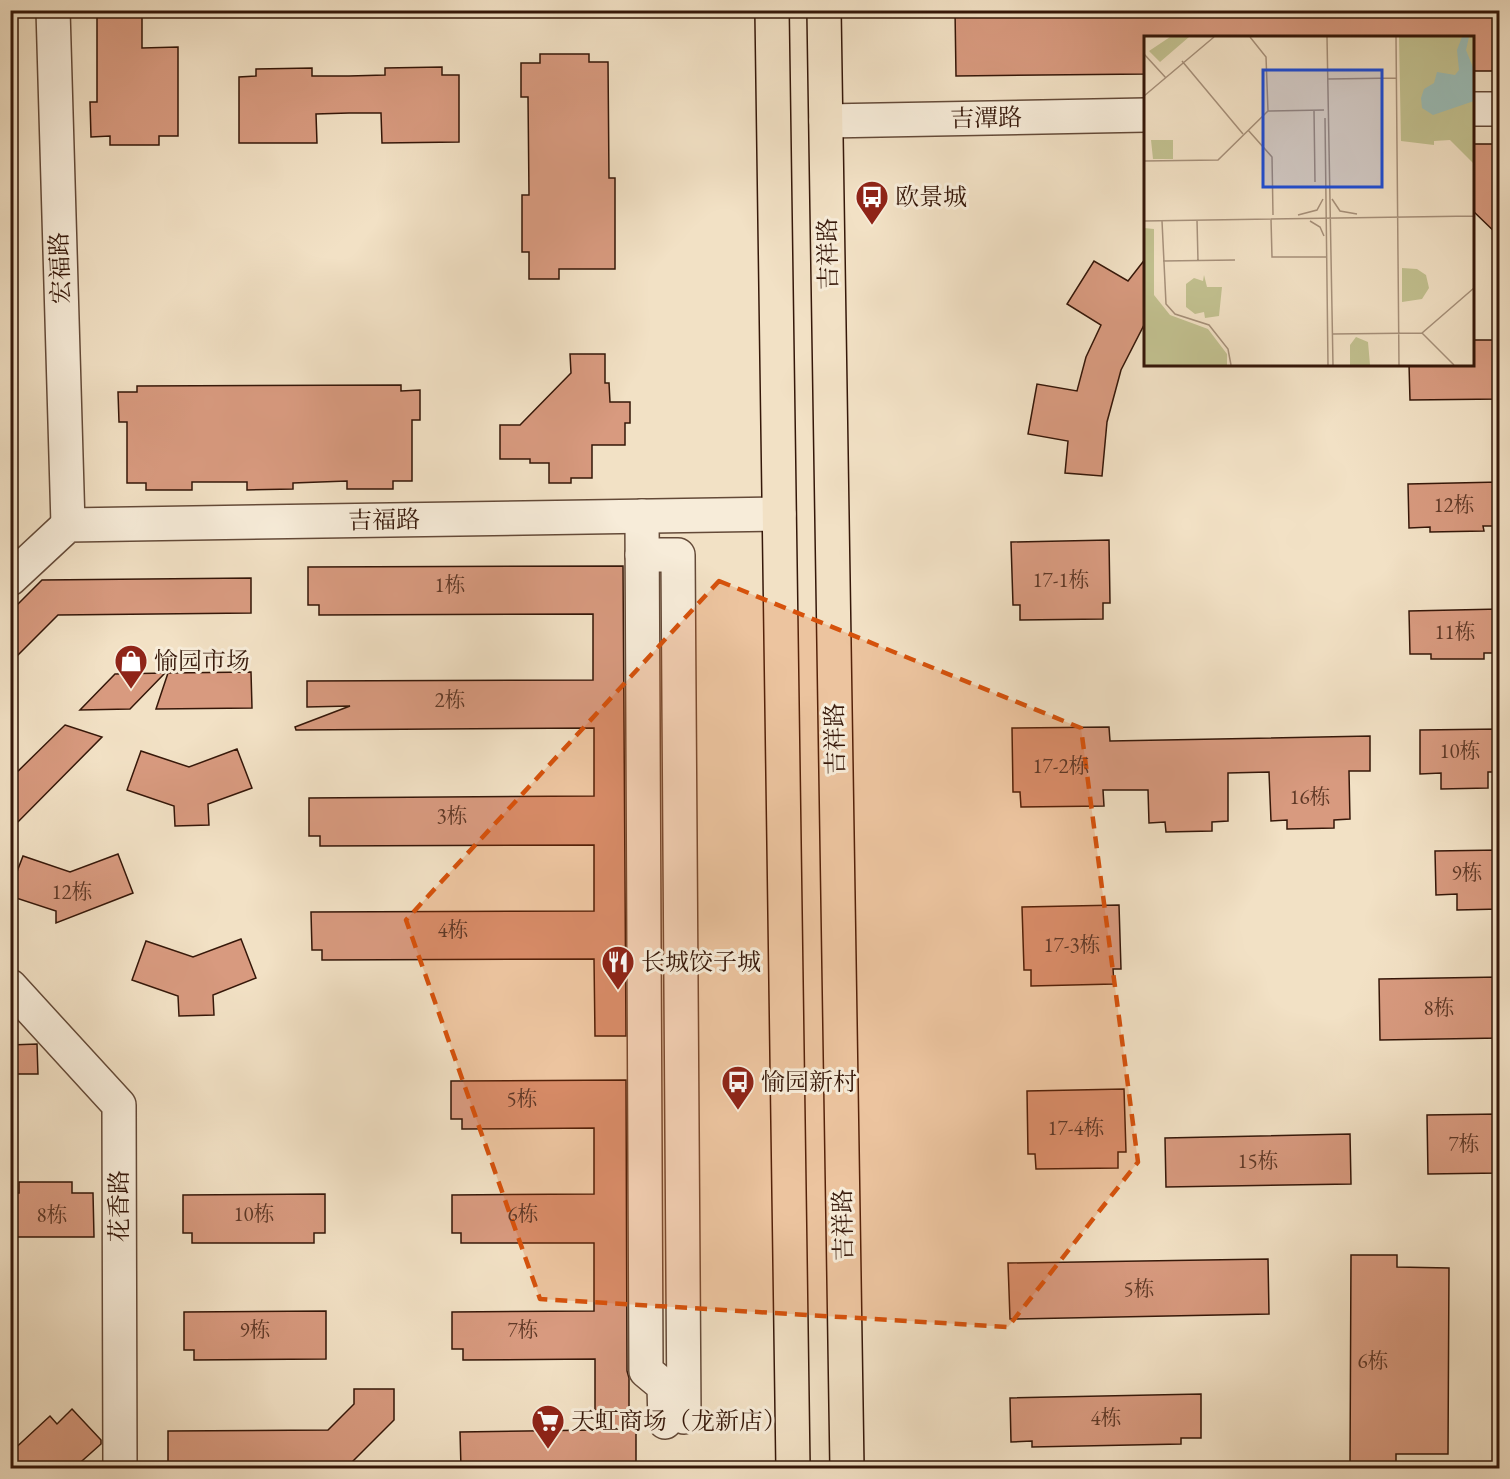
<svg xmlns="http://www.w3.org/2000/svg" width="1510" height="1479" font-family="'EB Garamond','Noto Serif SC',serif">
<rect width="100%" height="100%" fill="#f2e1c5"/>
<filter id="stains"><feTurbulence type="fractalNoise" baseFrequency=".00333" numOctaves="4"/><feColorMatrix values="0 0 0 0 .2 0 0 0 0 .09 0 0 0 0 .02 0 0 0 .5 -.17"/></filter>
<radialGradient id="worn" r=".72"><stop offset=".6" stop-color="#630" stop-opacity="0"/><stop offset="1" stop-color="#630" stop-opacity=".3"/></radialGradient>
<!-- building -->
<g fill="#d89a7f" stroke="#351709" stroke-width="1.5">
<polygon points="97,10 142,10 142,48 178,47 178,136 159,136 159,145 110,145 110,136 91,137 90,102 97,102"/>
<polygon points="955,10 1500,10 1500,71 1473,71 1473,38 1146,38 1146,74 956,76"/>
<polygon points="540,54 589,54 589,62 608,62 609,178 615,178 615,269 559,269 559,279 529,279 529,252 522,252 522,195 529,195 528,97 521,97 521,63 540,63"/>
<polygon points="442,67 442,75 459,75 459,142 382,143 381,113 349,113 316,114 317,143 239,143 239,77 256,76 256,69 312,68 312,76 349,76 385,75 385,68"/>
<polygon points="1473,144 1500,144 1500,237 1473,211"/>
<polygon points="1146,258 1146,321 1121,370 1107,422 1102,476 1065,473 1068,441 1028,434 1037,384 1077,391 1086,357 1101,325 1067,304 1094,261 1128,281"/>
<polygon points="1473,340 1500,340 1500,399 1410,400 1409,364 1473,364"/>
<polygon points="570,354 605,354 605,383 609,383 610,402 630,402 630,423 625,423 625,445 592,445 592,478 571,478 571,483 549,483 549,463 530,463 530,459 500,459 500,425 520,425 571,373"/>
<polygon points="401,385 401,391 420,390 420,420 412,420 412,481 393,481 393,489 347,489 347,481 293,483 293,489 247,490 247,482 192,482 192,490 146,490 146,483 127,483 127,422 119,422 118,392 137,392 137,386"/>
<polygon points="1500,482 1500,526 1483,526 1484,531 1430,532 1430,527 1409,528 1408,484"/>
<polygon points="1109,540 1110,603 1103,603 1103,619 1020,620 1020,605 1013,605 1011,542"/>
<polygon points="623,566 626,1036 595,1036 594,959 322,960 322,950 312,950 311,912 594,911 594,845 320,846 320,836 309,836 309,798 594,796 594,728 296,730 295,727 350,706 307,707 307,681 593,680 593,614 319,615 319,605 308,605 308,567"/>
<polygon points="251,578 251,613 58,615 10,663 10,612 42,580"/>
<polygon points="1500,609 1500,653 1484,653 1484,659 1431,659 1431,654 1410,654 1409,611"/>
<polygon points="251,672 252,708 156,709 168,673"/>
<polygon points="165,673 130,709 80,710 115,674"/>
<polygon points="65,725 102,737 10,830 10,779"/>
<polygon points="1109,727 1110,741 1370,736 1370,771 1349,771 1350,819 1334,820 1334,828 1287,829 1287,820 1271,821 1269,772 1228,773 1228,821 1212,822 1212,831 1166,832 1165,822 1149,823 1148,790 1103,790 1104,806 1021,807 1020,792 1013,792 1012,728"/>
<polygon points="1500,729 1500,772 1488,772 1488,788 1441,789 1441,773 1420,774 1420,730"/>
<polygon points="237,749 252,788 208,804 209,825 175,826 174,806 127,790 141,751 189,767"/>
<polygon points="1500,850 1500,909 1457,910 1457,894 1436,895 1435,851"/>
<polygon points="118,854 133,893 56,923 56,911 10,896 10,890 23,856 70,872"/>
<polygon points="1119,905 1121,969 1113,969 1114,984 1031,986 1031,970 1024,970 1022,907"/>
<polygon points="241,939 256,978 213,995 214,1015 179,1016 178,996 132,980 146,941 193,957"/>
<polygon points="1500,977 1500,1038 1380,1040 1379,979"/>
<polygon points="37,1044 38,1074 10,1074 10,1045"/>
<polygon points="626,1080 627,1371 629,1378 629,1429 636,1429 636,1468 461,1468 460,1432 595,1430 595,1359 463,1360 463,1349 452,1349 452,1312 594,1311 594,1243 461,1243 461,1233 452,1233 452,1195 594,1194 594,1128 462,1129 462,1119 451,1119 451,1081"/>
<polygon points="1124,1089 1126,1152 1118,1152 1118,1168 1036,1169 1035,1154 1028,1154 1027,1091"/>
<polygon points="1500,1114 1500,1173 1428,1174 1427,1115"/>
<polygon points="1350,1134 1351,1184 1166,1187 1165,1138"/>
<polygon points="19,1182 72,1182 72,1193 93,1193 94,1237 10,1237 10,1193 19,1193"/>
<polygon points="325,1194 325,1233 314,1233 314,1243 192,1243 192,1233 183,1233 183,1195"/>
<polygon points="1351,1255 1397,1255 1397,1267 1449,1268 1448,1454 1396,1454 1396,1468 1350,1468"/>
<polygon points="1268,1259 1269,1314 1010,1319 1008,1263"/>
<polygon points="326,1311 326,1359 194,1360 194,1350 184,1350 184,1312"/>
<polygon points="354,1389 394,1389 394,1420 346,1468 168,1468 168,1431 328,1430 354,1404"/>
<polygon points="1201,1394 1201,1438 1181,1438 1181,1444 1032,1447 1032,1441 1011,1442 1010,1398"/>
<polygon points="72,1409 101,1440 101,1444 74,1468 10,1468 10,1453 50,1416 57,1424"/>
</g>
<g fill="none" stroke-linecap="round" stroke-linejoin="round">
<!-- minor casing -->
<g stroke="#644a38" stroke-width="36">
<g id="minor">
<polyline points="53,10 68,525"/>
<polyline points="1472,109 1500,109"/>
<polyline points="826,121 1146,115"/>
<polyline points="642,516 646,1371 664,1386 665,1422"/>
<polyline points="642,555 678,555 684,1417"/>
<polyline points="10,579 68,525 779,514"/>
<polyline points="10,986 119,1105 120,1468"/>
</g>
</g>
<!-- major casing -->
<g stroke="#351709" stroke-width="36">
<g id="major">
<polyline points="772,10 793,1468"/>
<polyline points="824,10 847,1468"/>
</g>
</g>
<!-- minor -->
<use href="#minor" stroke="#f7ecd9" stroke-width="33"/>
<!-- major -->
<use href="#major" stroke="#f2e1c5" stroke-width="33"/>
</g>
<!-- marked area -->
<path fill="#d6520c" fill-opacity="0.2" stroke="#d6520c" stroke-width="4.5" stroke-dasharray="12 8" stroke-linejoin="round" d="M719 581 1081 728 1138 1162 1008 1327 540 1299 406 920Z"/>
<!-- icons -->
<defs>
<g id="bus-pin" transform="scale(1.725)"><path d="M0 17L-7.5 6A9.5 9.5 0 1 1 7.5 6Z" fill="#8f2418" stroke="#f7ecd9"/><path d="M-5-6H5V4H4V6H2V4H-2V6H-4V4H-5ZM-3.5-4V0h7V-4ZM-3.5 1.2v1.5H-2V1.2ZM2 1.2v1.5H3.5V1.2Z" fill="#fff"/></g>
<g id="shop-pin" transform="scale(1.725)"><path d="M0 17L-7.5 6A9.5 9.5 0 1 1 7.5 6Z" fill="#8f2418" stroke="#f7ecd9"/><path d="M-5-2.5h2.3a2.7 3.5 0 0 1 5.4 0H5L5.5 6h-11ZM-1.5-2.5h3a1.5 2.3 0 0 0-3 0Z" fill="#fff"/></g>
<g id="restaurant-pin" transform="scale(1.725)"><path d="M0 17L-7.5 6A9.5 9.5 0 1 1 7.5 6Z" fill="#8f2418" stroke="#f7ecd9"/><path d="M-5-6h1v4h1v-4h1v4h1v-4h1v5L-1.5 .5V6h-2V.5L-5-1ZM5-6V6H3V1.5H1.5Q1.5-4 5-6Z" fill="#fff"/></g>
<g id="supermarket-pin" transform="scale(1.725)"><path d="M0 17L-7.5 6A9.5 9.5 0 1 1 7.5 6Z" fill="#8f2418" stroke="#f7ecd9"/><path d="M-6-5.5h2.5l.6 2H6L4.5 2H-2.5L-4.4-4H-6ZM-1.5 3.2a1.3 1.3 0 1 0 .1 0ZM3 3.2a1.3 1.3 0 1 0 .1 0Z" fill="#fff"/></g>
</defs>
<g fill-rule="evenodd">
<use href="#bus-pin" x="872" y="197"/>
<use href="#shop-pin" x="131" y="661"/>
<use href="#restaurant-pin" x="618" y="962"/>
<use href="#bus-pin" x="738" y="1082"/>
<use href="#supermarket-pin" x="548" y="1421"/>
</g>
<g text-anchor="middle" stroke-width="6" stroke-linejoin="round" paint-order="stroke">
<!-- number labels -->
<g font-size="21" fill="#5e3826">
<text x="1454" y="512">12栋</text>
<text x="1061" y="587">17-1栋</text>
<text x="450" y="592">1栋</text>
<text x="1455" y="639">11栋</text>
<text x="450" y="707">2栋</text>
<text x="1460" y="758">10栋</text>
<text x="1061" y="773">17-2栋</text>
<text x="1310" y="804">16栋</text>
<text x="452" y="823">3栋</text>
<text x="1467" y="880">9栋</text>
<text x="72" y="899">12栋</text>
<text x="453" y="937">4栋</text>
<text x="1072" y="952">17-3栋</text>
<text x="1439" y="1015">8栋</text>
<text x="522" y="1106">5栋</text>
<text x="1076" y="1135">17-4栋</text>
<text x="1464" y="1151">7栋</text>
<text x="1258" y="1168">15栋</text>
<text x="254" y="1221">10栋</text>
<text x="523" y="1221">6栋</text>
<text x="52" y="1222">8栋</text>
<text x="1139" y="1296">5栋</text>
<text x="255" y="1337">9栋</text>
<text x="523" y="1337">7栋</text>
<text x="1373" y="1368">6栋</text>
<text x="1106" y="1425">4栋</text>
</g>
<!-- street labels -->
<g font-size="24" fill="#351709" stroke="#f7ecd9">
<text transform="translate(986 118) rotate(-1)" y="8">吉潭路</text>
<text transform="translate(828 254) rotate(-91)" y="8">吉祥路</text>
<text transform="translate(60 268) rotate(-92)" y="8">宏福路</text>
<text transform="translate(384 520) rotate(-1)" y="8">吉福路</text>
<text transform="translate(835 739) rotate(-91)" y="8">吉祥路</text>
<text transform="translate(119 1206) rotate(-90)" y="8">花香路</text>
<text transform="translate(843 1225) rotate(-91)" y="8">吉祥路</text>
</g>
<!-- poi labels -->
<g font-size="24" fill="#351709" stroke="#f7ecd9" text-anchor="start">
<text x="895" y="205">欧景城</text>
<text x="154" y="669">愉园市场</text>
<text x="641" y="970">长城饺子城</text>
<text x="761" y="1090">愉园新村</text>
<text x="571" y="1429">天虹商场（龙新店）</text>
</g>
</g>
<!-- overview -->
<g transform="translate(1144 36)">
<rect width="330" height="330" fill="#f2e1c5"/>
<path d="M26 1H45L16 26 5 15ZM255 1H330V128L306 104 290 105V109L257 105ZM7 104H29V123H9ZM0 192 10 193V259L26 279 64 293 83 318V329H0ZM258 232 273 233 282 239 285 252 278 263 258 266ZM60 239 63 251H78L75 280 61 282 60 276 51 278 42 271V248L50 242 59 245ZM212 301 224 306 226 329H206V309Z" fill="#c2c190"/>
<path d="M318 1H325L322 14 330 34V65L289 79 278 72 277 62 280 53 290 47 293 36 311 39 315 34 313 14Z" fill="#9bbdb7"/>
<path fill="none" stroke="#a6907a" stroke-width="1.5" d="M106 1 122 21 124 75M183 1 189 329M252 1 255 329M0 18 22 42M38 25 99 98M184 43 253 42M0 60 70 1M170 75 171 146M181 82 184 329M104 94 128 121 129 179M0 125 74 124 124 75 180 74M188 163 196 175 213 178M154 179 173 174 179 163M330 179V209M127 183 128 221H182M53 184 54 225M0 185 330 180M18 185 22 268 31 278 65 289 84 313 87 329M166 185 176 191 180 200M19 225 91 224M278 297 310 329M188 298 278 297 330 252"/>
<path fill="#1d4ed8" fill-opacity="0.15" stroke="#1d4ed8" stroke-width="3" d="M119 34H238V151H119Z"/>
<rect width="330" height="330" fill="none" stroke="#351709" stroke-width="3"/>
</g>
<!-- margin -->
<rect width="1510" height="1479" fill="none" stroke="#f2e1c5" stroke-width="36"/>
<rect x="12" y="12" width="1486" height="1455" fill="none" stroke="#351709" stroke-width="3"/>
<rect x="18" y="18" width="1474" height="1443" fill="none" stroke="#351709" stroke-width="1.5"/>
<rect width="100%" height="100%" filter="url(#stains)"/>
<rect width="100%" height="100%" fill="url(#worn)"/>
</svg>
